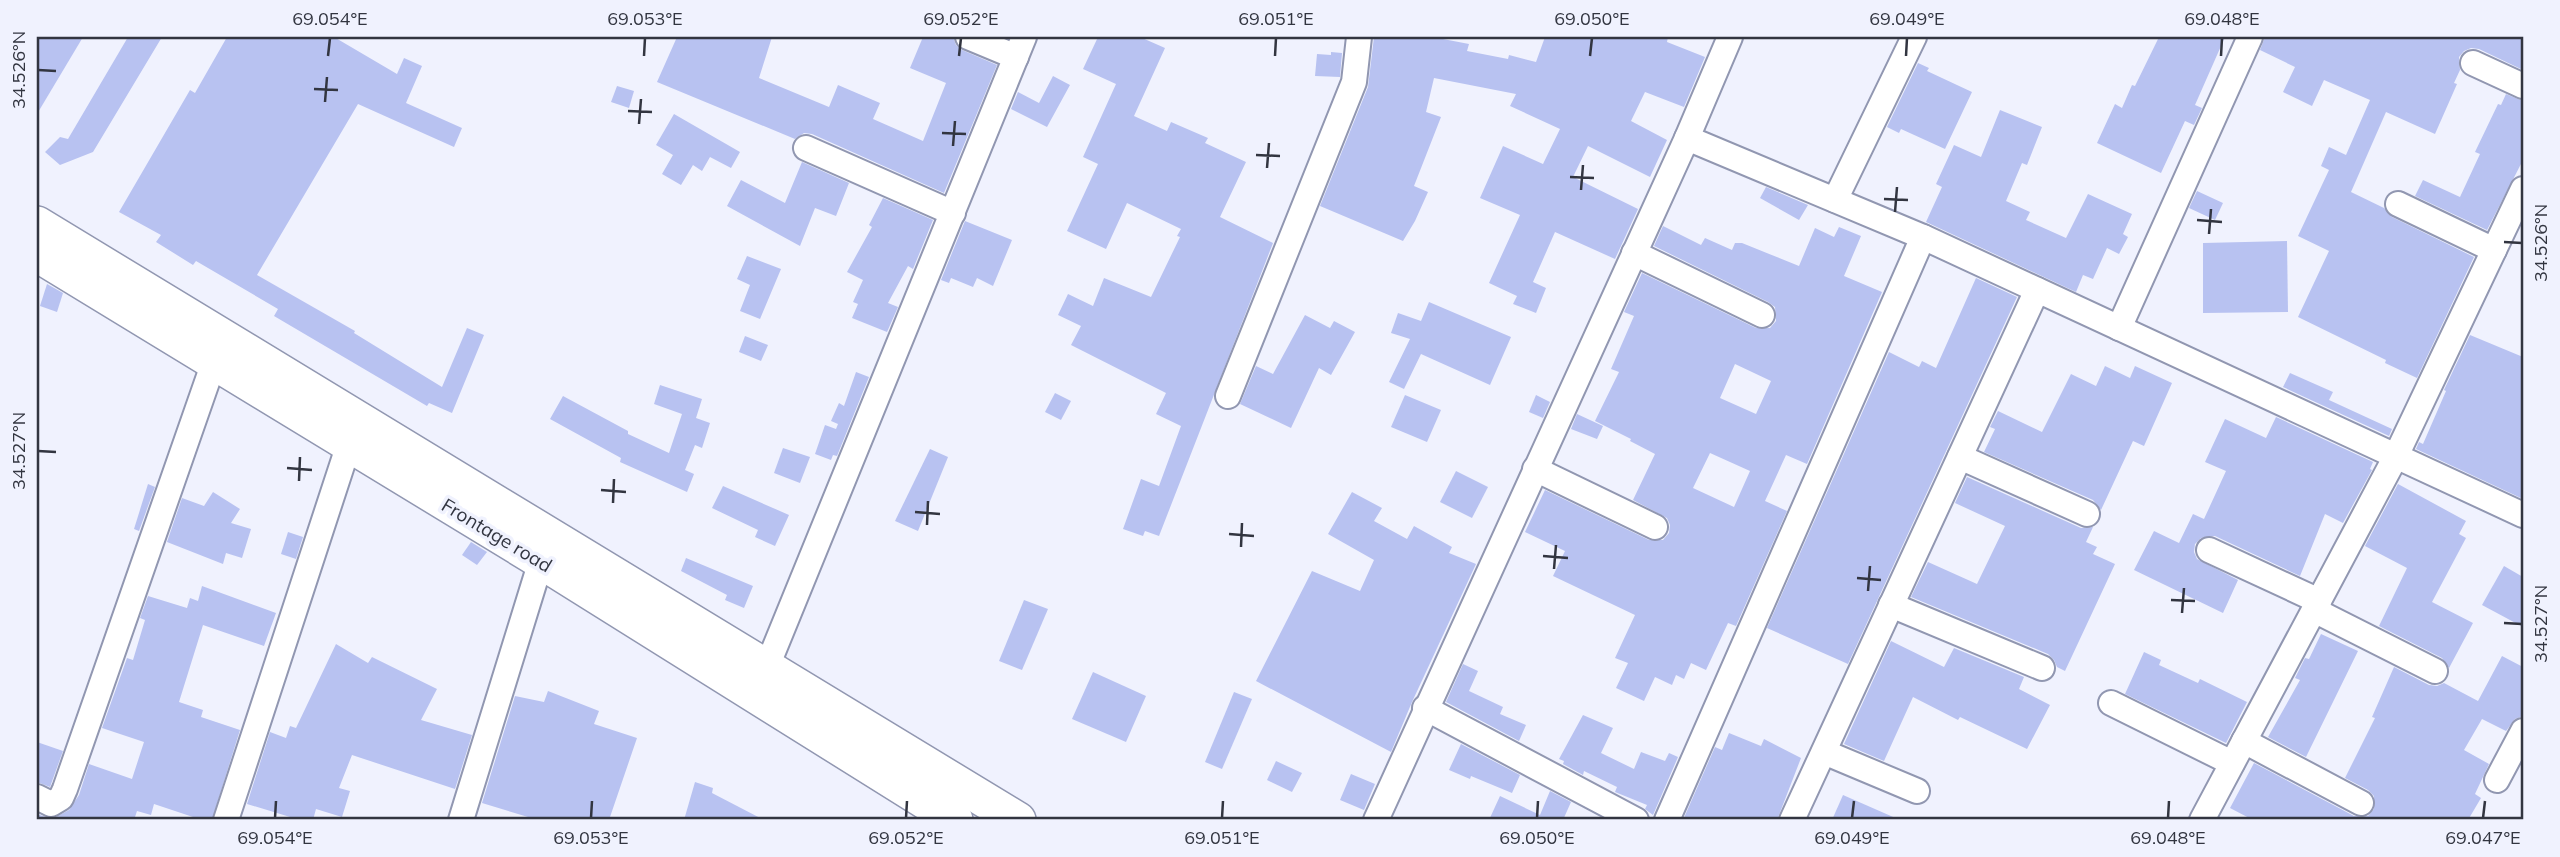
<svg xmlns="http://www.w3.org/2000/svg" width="2560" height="857" font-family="Mulish,sans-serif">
<rect width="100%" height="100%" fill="#f0f2fe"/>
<!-- building -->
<g fill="#b8c2f1" fill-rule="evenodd">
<polygon points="37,37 83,37 37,114"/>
<polygon points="128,37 162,37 93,152 60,165 45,152 60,137 68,139"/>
<polygon points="227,37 334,37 397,74 404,58 422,66 406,103 462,128 454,147 358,104 257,275 355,331 354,333 442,387 467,328 484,335 452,413 429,403 427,406 274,316 278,309 196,261 193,265 156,242 161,235 119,212 190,90 195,93"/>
<polygon points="677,37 772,37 759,78 829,107 838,85 880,103 873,119 923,141 946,83 910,68 923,37 953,37 956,45 962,50 997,65 944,193 812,134 804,133 795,139 657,82"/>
<polygon points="1098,37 1140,37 1165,48 1134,116 1167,131 1171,122 1208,138 1205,143 1246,162 1220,217 1273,243 1159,536 1145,531 1143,536 1123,529 1141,479 1159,486 1181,426 1156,414 1166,393 1071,345 1081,326 1058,315 1068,294 1093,306 1104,278 1151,297 1180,237 1177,236 1181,229 1127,203 1106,249 1067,231 1098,164 1083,157 1116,84 1083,69"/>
<polygon points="1374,37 1443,37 1443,39 1469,44 1467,51 1508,59 1509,55 1536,62 1545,37 1668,37 1667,42 1705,57 1684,107 1645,92 1631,121 1667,140 1650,177 1588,146 1573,177 1638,209 1615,259 1555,232 1533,282 1546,288 1536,313 1513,304 1517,296 1489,283 1520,215 1480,198 1503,146 1543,164 1560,129 1510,106 1516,94 1434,78 1426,112 1441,117 1414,186 1428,192 1415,221 1403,241 1320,206 1368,87"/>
<polygon points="2159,37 2225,37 2195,105 2202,108 2194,125 2185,121 2161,173 2097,143 2115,104 2122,108 2132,85 2135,86"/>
<polygon points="2265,37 2523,37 2523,70 2479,49 2471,48 2464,51 2459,57 2460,70 2454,83 2457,84 2435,134 2386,112 2351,192 2384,208 2392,217 2474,257 2417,378 2385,363 2386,360 2298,317 2329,251 2298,236 2329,170 2321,166 2329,147 2346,155 2370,100 2324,80 2312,106 2283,92 2295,67 2260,50"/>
<polygon points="1331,52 1342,53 1340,77 1315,76 1317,54 1331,55"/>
<polygon points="1918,63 1929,68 1927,71 1972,92 1945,149 1901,129 1899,133 1887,127"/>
<polygon points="1053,76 1070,85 1047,127 1011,109 1018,92 1039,103"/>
<polygon points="617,86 634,91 629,108 611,102"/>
<polygon points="2506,94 2523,101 2523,160 2487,230 2415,196 2423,180 2460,197 2480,154 2475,152 2498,104 2501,105"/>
<polygon points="2000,110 2042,127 2027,165 2022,163 2006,201 2030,212 2026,220 2066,238 2088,194 2132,214 2123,234 2128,237 2119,254 2107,248 2093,279 2083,275 2076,292 1926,222 1942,187 1936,184 1954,145 1981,157"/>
<polygon points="674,114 740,152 731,168 710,157 702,171 693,165 681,185 662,174 673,155 656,145"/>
<polygon points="802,162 849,183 836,216 815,208 800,246 727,206 741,180 785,203"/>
<polygon points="1766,187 1808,205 1799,220 1760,198"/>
<polygon points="2197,191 2223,203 2215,220 2189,208"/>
<polygon points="883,198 933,220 913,269 908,266 888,303 898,307 887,332 852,318 858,304 853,302 863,280 847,272 872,227 869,225"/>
<polygon points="965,221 1012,240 993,286 977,278 973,287 951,278 949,283 941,280"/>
<path d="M1663 226 1701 245 1705 238 1732 250 1735 243H1742L1799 266 1815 228 1834 237 1839 227 1861 236 1844 276 1882 292 1807 464 1786 455 1765 501 1787 511 1736 626 1728 623 1706 670 1691 663 1684 679 1676 675 1672 685 1655 677 1644 701 1616 688 1628 663 1615 658 1635 615 1553 576 1565 551 1525 532 1545 490 1649 540H1663L1669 533 1670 525 1667 518 1633 500 1655 454 1630 441 1631 439 1595 421 1619 372 1611 369 1634 316 1624 312 1642 273 1756 328H1770L1776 321 1775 307 1768 302 1654 246ZM1735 364 1771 381 1756 414 1720 398ZM1710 453 1750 471 1734 507 1693 488Z"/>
<polygon points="2287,241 2288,312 2203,313 2203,243"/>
<polygon points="747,256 781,269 760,319 740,311 750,285 737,279"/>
<polygon points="1976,278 2017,297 1848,664 1767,628 1889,352 1919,367 1922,361 1936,368"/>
<polygon points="47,284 63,293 57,312 40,306"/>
<polygon points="1429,302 1511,337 1490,385 1421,354 1404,389 1389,382 1410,339 1391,333 1398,313 1421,321"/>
<polygon points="1305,315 1330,328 1334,321 1355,332 1331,375 1319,368 1291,428 1240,404 1256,366 1273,374"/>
<polygon points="2470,335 2523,357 2523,499 2416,449 2419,442 2423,444 2446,391 2444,390"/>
<polygon points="745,336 768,345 761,361 739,352"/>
<polygon points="2105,366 2130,378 2135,366 2172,383 2144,446 2133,441 2101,510 2093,500 1984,452 1995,429 1990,427 1998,411 2042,432 2071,374 2096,386"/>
<polygon points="856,372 869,377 837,456 833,455 831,460 815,454 825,425 836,429 838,424 831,421 839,403 844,406"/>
<polygon points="2290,373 2333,392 2329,400 2392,429 2389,436 2283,387"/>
<polygon points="660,385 702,399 696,418 710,423 702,448 695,445 685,470 694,474 687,492 620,462 621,458 550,419 563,396 628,431 628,434 669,453 682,414 654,404"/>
<polygon points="1055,393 1071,401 1061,420 1045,412"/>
<polygon points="1405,395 1441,410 1427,442 1391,427"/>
<polygon points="1536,395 1550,402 1543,418 1529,412"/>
<polygon points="1577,414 1603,426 1597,439 1571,429"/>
<polygon points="2276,417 2373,462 2370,469 2372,470 2343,523 2325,514 2300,576 2215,536 2201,538 2195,544 2194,552 2197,559 2238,580 2223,613 2134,570 2154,531 2179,543 2193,514 2204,519 2226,471 2205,462 2225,419 2266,438"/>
<polygon points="783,448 810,457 800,483 774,473"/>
<polygon points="930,449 948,457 918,531 895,521"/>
<polygon points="1456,471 1488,487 1472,518 1440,502"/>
<polygon points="1967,477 2081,528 2093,527 2086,542 2097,547 2093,554 2115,564 2065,671 2057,667 2054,660 2048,654 1911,597 1928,562 1977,584 2005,526 1955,503"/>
<polygon points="148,484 155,487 139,531 134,529"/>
<polygon points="2398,484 2466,521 2459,534 2466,538 2432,602 2473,623 2449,668 2442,658 2379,626 2407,568 2365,546"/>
<polygon points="723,486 789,515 775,546 755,537 758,530 712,508"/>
<polygon points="213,492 240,509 231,523 251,529 242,558 226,553 223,564 167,542 182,498 204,506"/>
<polygon points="1352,492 1382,508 1374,521 1407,539 1414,526 1452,547 1449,553 1476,564 1412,702 1391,752 1256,681 1312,571 1360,591 1374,560 1328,534"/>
<polygon points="288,532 303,537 296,559 281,554"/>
<polygon points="471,542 487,552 477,565 462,555"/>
<polygon points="686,558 753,586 744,608 725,600 727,595 681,571"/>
<polygon points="2504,566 2523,577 2523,627 2482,605"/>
<polygon points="202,586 276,613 264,646 203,625 179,702 203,710 201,717 240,730 212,820 202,820 154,804 151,815 137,811 134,820 37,820 37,814 52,819 69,810 79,795 89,764 132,779 144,742 102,728 127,658 133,660 145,620 140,618 148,596 187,608 190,598 198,601"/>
<polygon points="1024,600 1048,609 1022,670 999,661"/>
<polygon points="2321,634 2358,651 2306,757 2268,737 2300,680 2295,678 2305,658 2309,659"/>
<polygon points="1891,641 1944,667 1954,648 2024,677 2019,689 2050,705 2027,749 1960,717 1958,720 1913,697 1884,761 1844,744"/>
<polygon points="336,644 368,663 372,657 437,689 421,720 472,735 455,789 352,755 339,788 350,791 342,817 316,809 313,820 300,820 247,804 270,732 286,738 290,726 296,728"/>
<polygon points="2144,652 2161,660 2159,665 2198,683 2200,679 2247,702 2226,743 2125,694"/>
<polygon points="2502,656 2523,667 2523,716 2515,719 2506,731 2482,719 2464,750 2489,764 2475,794 2481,798 2468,820 2253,820 2230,808 2254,763 2354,816 2368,816 2374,809 2374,796 2368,790 2345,778 2375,718 2372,717 2394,667 2429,685 2437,686 2444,683 2478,701"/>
<polygon points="1463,664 1478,671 1469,691 1503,707 1500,714 1526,725 1519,741 1446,702"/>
<polygon points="1093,672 1146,696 1126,742 1072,719"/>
<polygon points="548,691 599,711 594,724 637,738 609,820 538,820 482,803 515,696 544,702"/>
<polygon points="1234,692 1252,699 1222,769 1205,762"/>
<polygon points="1583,715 1613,728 1601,753 1634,769 1641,752 1665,761 1669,753 1678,757 1653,815 1645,809 1647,805 1615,792 1617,787 1584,771 1583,775 1563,764 1564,761 1559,759"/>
<polygon points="1729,733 1761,746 1764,739 1801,758 1777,820 1683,820 1715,747 1722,750"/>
<polygon points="37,742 63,751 50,787 37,782"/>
<polygon points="1461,744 1520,775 1512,793 1471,776 1470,779 1449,770"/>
<polygon points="1276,761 1302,773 1292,792 1267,780"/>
<polygon points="1351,774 1375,784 1364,810 1340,800"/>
<polygon points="695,782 713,788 712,793 764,820 684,820"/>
<polygon points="1550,791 1571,802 1563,820 1489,820 1500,796 1540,815"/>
<polygon points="1843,795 1900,820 1832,820"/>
</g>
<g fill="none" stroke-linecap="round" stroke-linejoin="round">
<!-- street casing -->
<g stroke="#9197b1" stroke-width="28">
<g id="street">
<polyline points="968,37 1016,57"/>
<polyline points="2473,63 2523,86"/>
<polyline points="1687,138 1923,237 2523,515"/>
<polyline points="806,148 953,213"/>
<polyline points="1835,200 1914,37"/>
<polyline points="2398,204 2494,250"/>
<polyline points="1634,253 1762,315"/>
<polyline points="2119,328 2250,37"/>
<polyline points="1228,396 1354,82 1359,37"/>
<polyline points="1960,457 2087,514"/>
<polyline points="1535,469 1655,527"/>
<polyline points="2209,550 2319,601"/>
<polyline points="1891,605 2042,668"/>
<polyline points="2314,610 2435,671"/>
<polyline points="766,669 1024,37"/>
<polyline points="2111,703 2232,763"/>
<polyline points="1425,708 1636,820"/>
<polyline points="2244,741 2361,803"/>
<polyline points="1824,752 1917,791"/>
<polyline points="2497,780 2523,731"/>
<polyline points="37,797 51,804 61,798 65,789 214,362"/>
<polyline points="226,820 349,444"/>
<polyline points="461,820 541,561"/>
<polyline points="1376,820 1687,138 1730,37"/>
<polyline points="1667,820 1923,237"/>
<polyline points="1792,820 2037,290"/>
<polyline points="2202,820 2396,456 2523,189"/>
</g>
</g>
<!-- secondary casing -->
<g stroke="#9197b1" stroke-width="38">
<g id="secondary">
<polyline points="37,224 1018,820"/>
<polyline points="37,254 541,561 955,820"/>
</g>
</g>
<!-- street -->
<use href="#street" stroke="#fff" stroke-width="24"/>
<!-- secondary -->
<use href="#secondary" stroke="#fff" stroke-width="35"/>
</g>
<!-- ticks -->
<path fill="none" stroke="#323540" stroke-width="2.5" d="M328 56 330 38M644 56 645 38M959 56 961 38M1275 56 1276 38M1590 56 1592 38M1906 56 1907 38M2221 56 2222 38M38 70 56 71M314 89 338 90M325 102 327 77M628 111 652 112M639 124 641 99M942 133 966 134M953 146 955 121M1256 155 1280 156M1267 168 1269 143M1570 177 1594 178M1581 190 1583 165M1884 199 1908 200M1895 212 1897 187M2197 220 2222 222M2209 234 2211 209M2504 242 2522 243M38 451 56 452M287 468 312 470M299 481 300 457M601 490 626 492M613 503 614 479M915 512 940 514M927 525 928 501M1229 534 1254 536M1241 547 1242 523M1543 556 1568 558M1554 569 1556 545M1857 578 1881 580M1868 591 1870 566M2171 600 2195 601M2182 613 2184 588M2504 623 2522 624M275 818 276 801M591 818 592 801M906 818 907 801M1222 818 1223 801M1537 818 1538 801M1852 818 1854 801M2168 818 2169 801M2483 818 2485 801"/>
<g text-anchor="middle" stroke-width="7" stroke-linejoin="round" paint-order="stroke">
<!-- street labels -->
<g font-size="19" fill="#323540" stroke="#f0f2fe">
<text transform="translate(497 535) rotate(31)" y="7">Frontage road</text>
</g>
</g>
<!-- border -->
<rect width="2560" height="857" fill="none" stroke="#f0f2fe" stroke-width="77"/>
<rect x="38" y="38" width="2484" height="780" fill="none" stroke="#323540" stroke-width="2.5"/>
<g font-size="18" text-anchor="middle" fill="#323540">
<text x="330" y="25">69.054°E</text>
<text x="645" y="25">69.053°E</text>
<text x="961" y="25">69.052°E</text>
<text x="1276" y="25">69.051°E</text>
<text x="1592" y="25">69.050°E</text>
<text x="1907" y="25">69.049°E</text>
<text x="2222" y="25">69.048°E</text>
<text transform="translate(19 70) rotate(-90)" y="6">34.526°N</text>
<text transform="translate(2541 243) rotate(-90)" y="6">34.526°N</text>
<text transform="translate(19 451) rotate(-90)" y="6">34.527°N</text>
<text transform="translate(2541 624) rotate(-90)" y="6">34.527°N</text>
<text x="275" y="844">69.054°E</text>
<text x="591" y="844">69.053°E</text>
<text x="906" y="844">69.052°E</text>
<text x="1222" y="844">69.051°E</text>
<text x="1537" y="844">69.050°E</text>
<text x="1852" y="844">69.049°E</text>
<text x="2168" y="844">69.048°E</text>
<text x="2483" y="844">69.047°E</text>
</g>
</svg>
